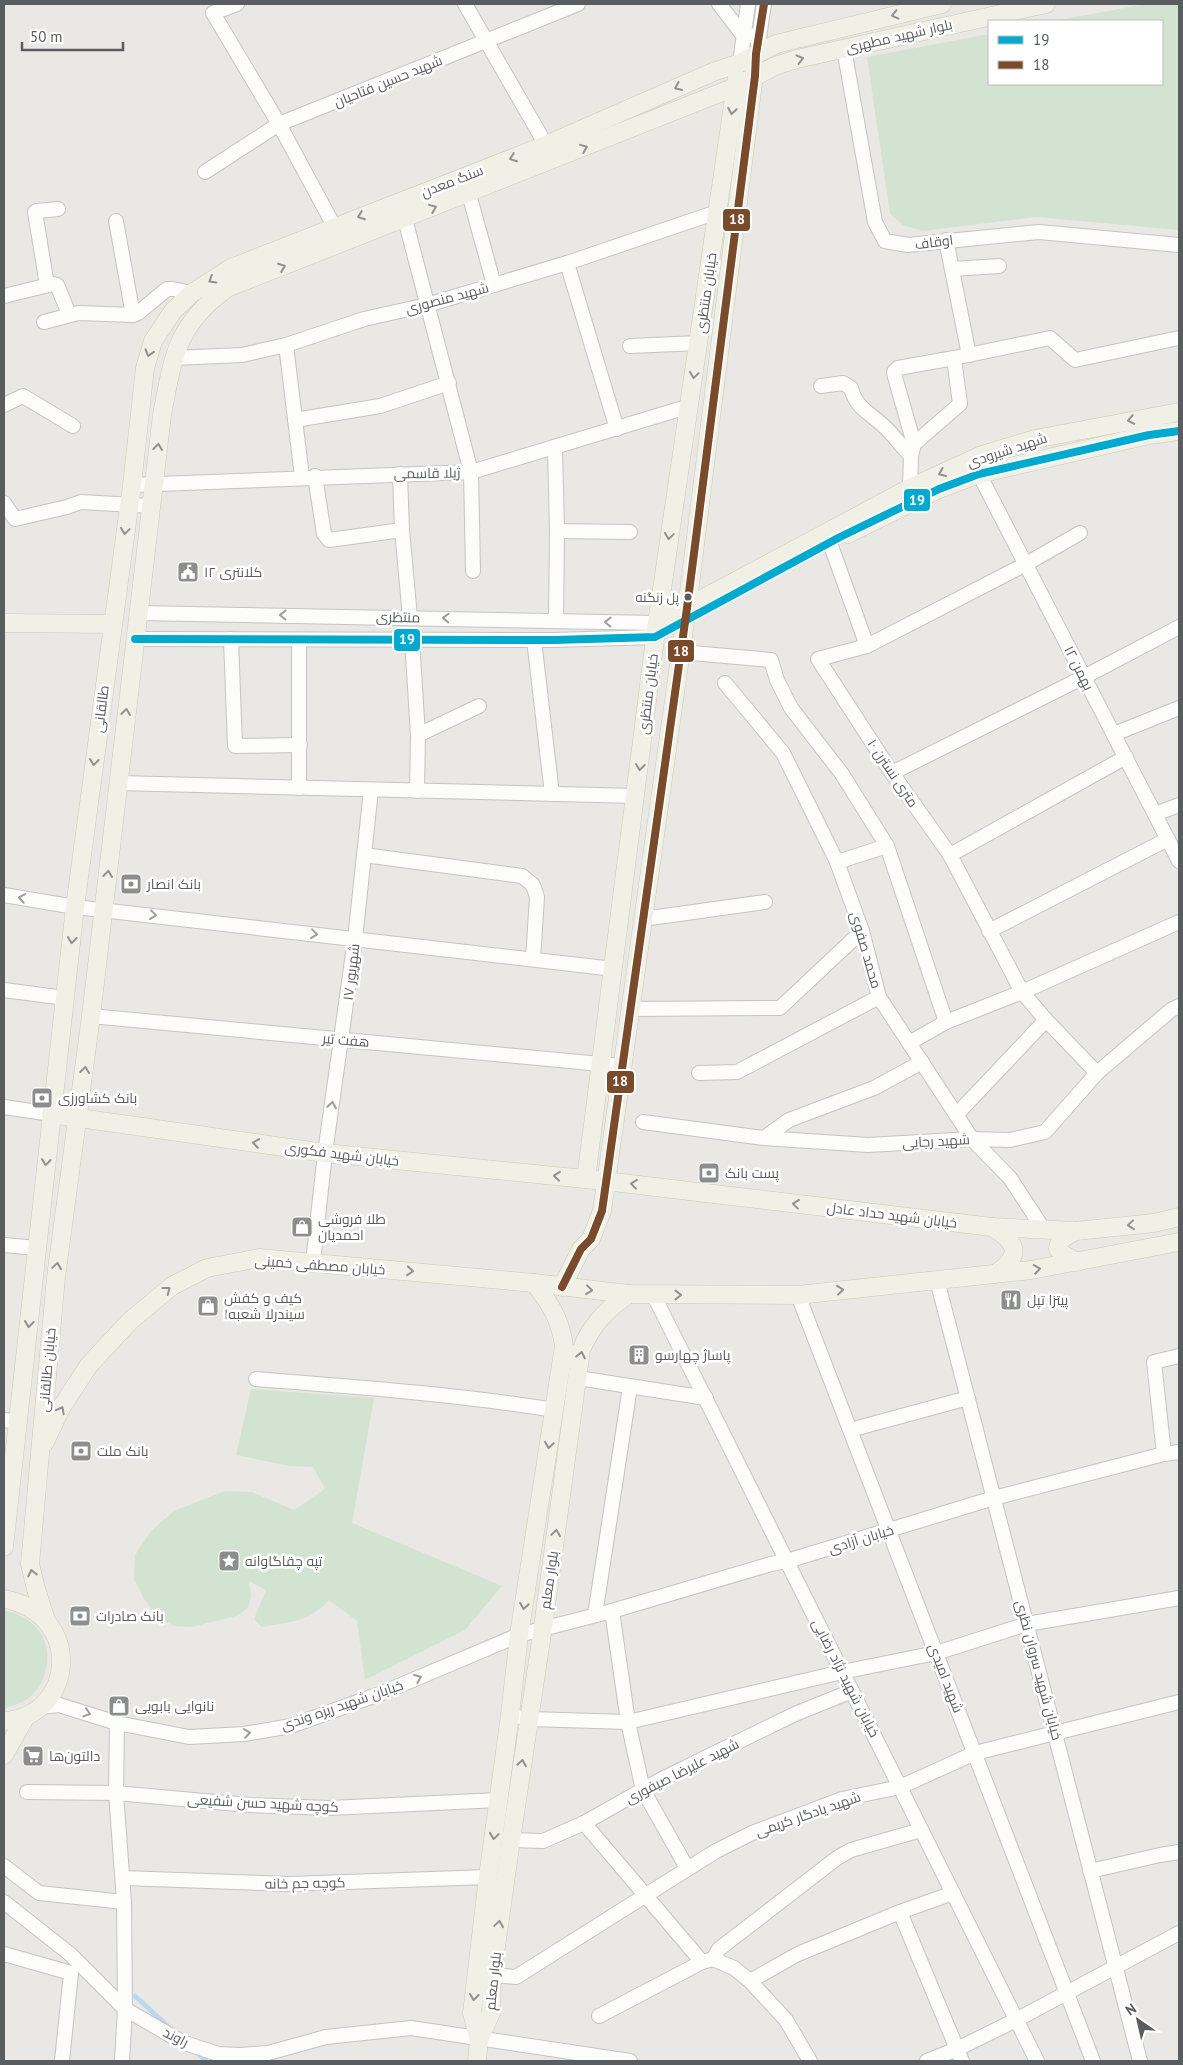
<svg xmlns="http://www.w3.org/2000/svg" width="1183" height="2065" font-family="'PT Sans',Cairo,sans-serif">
<rect width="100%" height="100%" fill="#e9e8e4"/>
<!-- green -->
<g fill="#d3e3d1">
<polygon points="1146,4 1179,4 1179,230 1036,217 922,231 903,225 890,214 867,57 989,34 989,84 1162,84 1162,21 1054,21"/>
<path d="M251 1389 374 1398 352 1523 502 1586 465 1630 365 1680 357 1621 329 1600C310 1622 289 1622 262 1627L254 1619 266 1590 249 1581 251 1596 248 1608 236 1616 192 1627 174 1626 158 1617 144 1599 134 1579 135 1555 151 1531 174 1511 225 1491 252 1492 294 1510 325 1489 313 1467 290 1466 236 1455Z"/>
<path d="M4 1610C17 1614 29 1618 38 1629 55 1650 48 1688 24 1701 18 1704 11 1706 5 1708Z"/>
</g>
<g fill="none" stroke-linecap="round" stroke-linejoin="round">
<!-- stream -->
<g stroke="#bdd7ee" stroke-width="4.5">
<polyline points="135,1996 171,2029"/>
<polyline points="195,2051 206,2061"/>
</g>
<!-- minor casing -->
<g stroke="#c5c4c4" stroke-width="16">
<g id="minor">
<polyline points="237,4 213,13 279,124 334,226"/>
<polyline points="465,4 546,145"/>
<polyline points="719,4 743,35 759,36"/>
<polyline points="758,44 764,4"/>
<polyline points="844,49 875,222 885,241 908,245 1039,232 1179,245"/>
<polyline points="740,63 748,4"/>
<polyline points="205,172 279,124 578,4"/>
<polyline points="469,194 494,285"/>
<polyline points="405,219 471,472 473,571"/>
<polyline points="116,221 133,315"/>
<polyline points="946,240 969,355"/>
<polyline points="567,263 617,429"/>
<polyline points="952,269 999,266"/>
<polyline points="47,285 35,212 37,211 58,209"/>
<polyline points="4,296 53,284 57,285 69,314"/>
<polyline points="44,322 78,313 133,315 138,313 167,289 173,289 192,293"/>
<polyline points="286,345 302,477"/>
<polyline points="630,346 699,343"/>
<polyline points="173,358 242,355 286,345 364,319 427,305 567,263 717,212"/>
<path d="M821 386 843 383 851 388C855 405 866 411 878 421 890 430 900 445 911 456"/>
<polyline points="4,405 23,396 73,426"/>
<polyline points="295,420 380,406 449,383"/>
<polyline points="914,444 895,377 894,372 898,368 954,358 1050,338 1075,360 1179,338"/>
<polyline points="555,448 557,531 556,621"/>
<polyline points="400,474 402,530 410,617"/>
<polyline points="979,474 1179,861"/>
<polyline points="315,476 324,534 329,540 402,530"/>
<polyline points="132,485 471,472 690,406"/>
<polyline points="910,488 911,456 914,444 960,404 954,358"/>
<polyline points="4,503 15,519 67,507 81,502 151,506"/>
<polyline points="557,531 630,532"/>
<polyline points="1080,533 1026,564 867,646 818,659 892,773 950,855 1022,992 1046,1020 1097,1073"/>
<polyline points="830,543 867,646"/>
<polyline points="138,613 657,623"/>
<polyline points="135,639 554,640 655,637"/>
<polyline points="231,639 235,746 300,745"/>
<polyline points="299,640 299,788"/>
<polyline points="412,640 418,735 417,791"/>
<polyline points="534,640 552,794"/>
<polyline points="681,652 771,660 777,680 791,708 842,774 887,846 946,1022"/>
<polyline points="725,683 783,753 837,862 862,931 879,997 972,1139 1010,1178 1044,1230"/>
<polyline points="1114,734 1179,708"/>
<polyline points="418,735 479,706"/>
<polyline points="892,773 1084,677 1179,627"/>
<polyline points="118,783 636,796"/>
<polyline points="1155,814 1179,805"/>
<polyline points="364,855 522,876 533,885 537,897 533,959"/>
<polyline points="950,855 1126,757"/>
<polyline points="837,862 887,846"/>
<polyline points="4,895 75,907 614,969"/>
<polyline points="643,919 765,902"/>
<polyline points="989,931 1168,839"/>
<polyline points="4,990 65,998"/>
<polyline points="630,1009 780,1008 862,931"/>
<polyline points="91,1016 622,1066"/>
<polyline points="909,1043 946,1022 1022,992 1179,922"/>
<polyline points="699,1073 737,1072 879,997"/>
<polyline points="4,1107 51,1114"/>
<polyline points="956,1115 1046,1020"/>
<polyline points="643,1122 764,1138 868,1145 972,1139 1010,1140 1045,1132 1097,1073 1171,1010 1179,1006"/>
<polyline points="764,1138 789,1120 874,1088 922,1062"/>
<polyline points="4,1245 37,1248"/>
<polyline points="313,1262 325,1153 355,939 371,790"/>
<polyline points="937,1280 1140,2061"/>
<polyline points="798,1295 1093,2061"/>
<polyline points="654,1296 1037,2061"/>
<polyline points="578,1378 706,1398"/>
<path d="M256 1379C356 1387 456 1394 555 1410"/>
<polyline points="4,1420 19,1422"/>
<polyline points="850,1430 968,1398"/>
<polyline points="1164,1454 1154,1362 1179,1356"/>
<polyline points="612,1611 628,1722 643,1790 687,1868"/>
<polyline points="595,1615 630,1387"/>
<polyline points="40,1707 59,1705 117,1723 189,1737 244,1734 291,1726 382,1693 519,1635 612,1611 771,1564 787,1561 994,1498 1164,1454 1179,1452"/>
<polyline points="510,1715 529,1719 628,1722 842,1672 936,1653 1027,1624 1179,1598"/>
<polyline points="117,1723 116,1793 124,1902 125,2009 122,2061"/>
<polyline points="27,1792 116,1793 249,1805 329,1808 499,1800"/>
<polyline points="584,1823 702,1962"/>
<polyline points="511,1840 543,1841 584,1823 662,1779 795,1714 852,1691"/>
<polyline points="4,1866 39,1893 124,1902"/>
<polyline points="1090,1871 1160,1855 1179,1852"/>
<polyline points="123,1878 289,1884 488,1877"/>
<polyline points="4,1902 70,1954 125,2009 182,2042 218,2054 240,2055 268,2053 326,2037 411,2028 630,2061"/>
<polyline points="900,1912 962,2061"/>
<polyline points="4,1954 71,1973 62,2061"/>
<polyline points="713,1959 719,1949 837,1858 851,1850 921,1830"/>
<polyline points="492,1975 516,1977 716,1851 752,1833 842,1799 900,1787 975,1753 1179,1702"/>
<polyline points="750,1981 798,1954 900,1912 953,1893"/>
<polyline points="599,2016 702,1962 713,1959 734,1968 750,1981 786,2020 810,2061"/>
<polyline points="927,2061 957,2049 1016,2020 1179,1933"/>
</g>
</g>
<!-- major casing -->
<g stroke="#cec8b5" stroke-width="19">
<g id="major">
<polyline points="848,534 939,489 979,474 1149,435 1179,431"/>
<polyline points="4,623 112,624"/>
<polyline points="657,623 910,488 982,455 1035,439 1179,412"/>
<polyline points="51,1114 325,1153 605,1181 992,1227 1076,1231 1154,1223 1179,1217"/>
<polyline points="586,1179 657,623 737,78"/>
<path d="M992 1227C1017 1242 1023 1256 995 1274"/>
<path d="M1076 1231C1067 1236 1059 1238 1058 1249L1062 1254 1077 1262"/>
<polyline points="562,1287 581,1249 591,1239 602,1211 687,608 755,67"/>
<polyline points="45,1442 61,1408 89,1365 130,1321 172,1286 207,1268 259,1258 534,1283 629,1294 798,1295 1031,1270 1179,1242"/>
<polyline points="4,1547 75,907 132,485 145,368 153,341 173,311 192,293 231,268 546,145 713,72 740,63 776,44 942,4"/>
<path d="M4 1599C85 1614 75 1717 4 1721"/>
<path d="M46 1620 36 1589 30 1564 56 1277 91 1016 162 415C173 357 176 325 227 288L735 87 775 66 797 59 1046 4"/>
<polyline points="4,1755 26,1716"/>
<path d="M479 2040 472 2013 488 1877 510 1715 519 1635 564 1346C561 1321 550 1303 534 1283"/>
<path d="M477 2061 479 2040 491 2013 492 1975 511 1840 543 1627 581 1350C592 1324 607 1309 629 1294"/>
</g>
</g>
<!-- minor -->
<use href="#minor" stroke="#fcfcfb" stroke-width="14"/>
<!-- major -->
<use href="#major" stroke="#f1f0e7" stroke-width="18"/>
<!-- bus-1 casing -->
<g stroke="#fff" stroke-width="11">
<polyline id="bus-1" points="135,639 554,640 655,637 840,537 939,489 979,474 1149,435 1179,431"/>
</g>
<!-- bus-2 casing -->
<g stroke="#fff" stroke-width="11">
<polyline id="bus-2" points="562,1287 581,1249 591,1239 602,1211 687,608 755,76 756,54 764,4"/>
</g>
<!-- bus-1 -->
<use href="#bus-1" stroke="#00a9ce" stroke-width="8"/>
<!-- bus-2 -->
<use href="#bus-2" stroke="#7a4b2a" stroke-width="8"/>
</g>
<!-- one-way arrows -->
<defs><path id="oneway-chevron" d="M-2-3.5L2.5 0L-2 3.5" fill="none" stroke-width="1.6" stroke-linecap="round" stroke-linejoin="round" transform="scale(1.25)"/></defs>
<g stroke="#8f908f">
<use href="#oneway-chevron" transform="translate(895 15) rotate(167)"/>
<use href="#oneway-chevron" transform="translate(800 59) rotate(-14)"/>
<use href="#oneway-chevron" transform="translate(678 87) rotate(156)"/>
<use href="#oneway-chevron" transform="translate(732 111) rotate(99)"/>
<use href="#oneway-chevron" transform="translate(584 148) rotate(-22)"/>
<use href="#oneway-chevron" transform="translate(513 158) rotate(159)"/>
<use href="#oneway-chevron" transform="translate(433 208) rotate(-22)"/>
<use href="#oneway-chevron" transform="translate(361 216) rotate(159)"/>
<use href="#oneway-chevron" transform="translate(282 267) rotate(-21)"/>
<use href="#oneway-chevron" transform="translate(212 280) rotate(149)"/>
<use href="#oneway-chevron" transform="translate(149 353) rotate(107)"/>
<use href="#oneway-chevron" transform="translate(694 375) rotate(98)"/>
<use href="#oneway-chevron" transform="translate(1131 420) rotate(169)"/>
<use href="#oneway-chevron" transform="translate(158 447) rotate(-83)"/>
<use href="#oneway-chevron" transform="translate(942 473) rotate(156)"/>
<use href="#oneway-chevron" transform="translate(125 531) rotate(98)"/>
<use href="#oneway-chevron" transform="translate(669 536) rotate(98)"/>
<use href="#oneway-chevron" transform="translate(126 712) rotate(-83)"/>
<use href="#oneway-chevron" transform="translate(94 762) rotate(97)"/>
<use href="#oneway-chevron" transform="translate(640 767) rotate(97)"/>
<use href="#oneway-chevron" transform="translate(108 874) rotate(-84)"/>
<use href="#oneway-chevron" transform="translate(72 940) rotate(96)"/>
<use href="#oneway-chevron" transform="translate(85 1070) rotate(-83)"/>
<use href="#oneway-chevron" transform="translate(256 1143) rotate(-172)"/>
<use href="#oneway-chevron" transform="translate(46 1162) rotate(96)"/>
<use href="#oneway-chevron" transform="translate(557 1176) rotate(-174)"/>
<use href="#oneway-chevron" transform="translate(634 1184) rotate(-173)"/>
<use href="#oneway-chevron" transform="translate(796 1204) rotate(-173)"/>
<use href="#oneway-chevron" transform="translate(1131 1225) rotate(174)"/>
<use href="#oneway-chevron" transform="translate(57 1266) rotate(-82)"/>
<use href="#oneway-chevron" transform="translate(1037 1269) rotate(-9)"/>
<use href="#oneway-chevron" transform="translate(410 1271) rotate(5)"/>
<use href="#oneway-chevron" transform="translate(167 1290) rotate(-38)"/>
<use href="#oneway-chevron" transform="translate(589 1290) rotate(6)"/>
<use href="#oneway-chevron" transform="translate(840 1290) rotate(-6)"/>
<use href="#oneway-chevron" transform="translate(678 1295)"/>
<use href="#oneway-chevron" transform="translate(29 1324) rotate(96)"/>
<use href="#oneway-chevron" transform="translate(581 1355) rotate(-79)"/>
<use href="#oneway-chevron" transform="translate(61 1410) rotate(-62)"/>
<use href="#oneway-chevron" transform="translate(549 1445) rotate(99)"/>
<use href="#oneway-chevron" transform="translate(556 1533) rotate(-82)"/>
<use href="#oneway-chevron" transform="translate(32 1573) rotate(-102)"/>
<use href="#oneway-chevron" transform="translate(524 1606) rotate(99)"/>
<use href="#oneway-chevron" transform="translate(522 1763) rotate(-81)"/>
<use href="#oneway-chevron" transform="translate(494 1836) rotate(98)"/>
<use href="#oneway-chevron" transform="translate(499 1924) rotate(-82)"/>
<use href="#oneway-chevron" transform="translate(474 1997) rotate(96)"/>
</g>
<g stroke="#9b9d9e">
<use href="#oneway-chevron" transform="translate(283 615) rotate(-179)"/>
<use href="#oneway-chevron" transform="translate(446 618) rotate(-178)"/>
<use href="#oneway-chevron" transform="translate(608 622) rotate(-179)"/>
<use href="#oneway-chevron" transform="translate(22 898) rotate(-170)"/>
<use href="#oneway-chevron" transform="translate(153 915) rotate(7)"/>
<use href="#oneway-chevron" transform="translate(314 934) rotate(7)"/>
<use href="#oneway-chevron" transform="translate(332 1105) rotate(-81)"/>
<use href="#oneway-chevron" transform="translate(418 1678) rotate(-23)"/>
<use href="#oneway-chevron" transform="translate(87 1713) rotate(18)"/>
<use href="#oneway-chevron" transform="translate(247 1733) rotate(-8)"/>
</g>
<!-- icons -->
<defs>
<g id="civic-square" transform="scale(1.125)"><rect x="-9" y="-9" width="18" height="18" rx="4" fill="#8c8e8e" stroke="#fff"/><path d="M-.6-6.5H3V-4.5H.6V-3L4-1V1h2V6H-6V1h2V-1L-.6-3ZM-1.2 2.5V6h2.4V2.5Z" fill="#fff"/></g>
<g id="bank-square" transform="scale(1.125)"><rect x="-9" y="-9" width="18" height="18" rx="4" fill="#8c8e8e" stroke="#fff"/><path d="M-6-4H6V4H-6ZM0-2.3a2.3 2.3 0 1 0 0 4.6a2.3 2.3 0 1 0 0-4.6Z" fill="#fff"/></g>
<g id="shop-square" transform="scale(1.125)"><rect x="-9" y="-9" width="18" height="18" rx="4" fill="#8c8e8e" stroke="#fff"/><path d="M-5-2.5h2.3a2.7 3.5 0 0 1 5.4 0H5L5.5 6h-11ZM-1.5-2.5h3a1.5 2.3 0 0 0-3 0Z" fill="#fff"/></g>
<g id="restaurant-square" transform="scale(1.125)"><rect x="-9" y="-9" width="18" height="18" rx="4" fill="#8c8e8e" stroke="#fff"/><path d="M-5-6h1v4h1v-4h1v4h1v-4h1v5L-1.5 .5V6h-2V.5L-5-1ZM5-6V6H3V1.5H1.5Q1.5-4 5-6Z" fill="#fff"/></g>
<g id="building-square" transform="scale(1.125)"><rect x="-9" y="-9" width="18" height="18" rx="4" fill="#8c8e8e" stroke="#fff"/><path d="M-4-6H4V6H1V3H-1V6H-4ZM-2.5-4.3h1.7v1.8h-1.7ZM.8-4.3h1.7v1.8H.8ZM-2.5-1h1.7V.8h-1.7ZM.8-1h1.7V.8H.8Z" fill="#fff"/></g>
<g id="sight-square" transform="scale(1.125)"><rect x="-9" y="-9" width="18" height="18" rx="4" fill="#8c8e8e" stroke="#fff"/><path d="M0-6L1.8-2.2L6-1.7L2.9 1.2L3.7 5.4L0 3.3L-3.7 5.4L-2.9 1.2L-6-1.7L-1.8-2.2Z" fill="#fff"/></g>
<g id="supermarket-square" transform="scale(1.125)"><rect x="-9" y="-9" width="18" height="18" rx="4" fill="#8c8e8e" stroke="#fff"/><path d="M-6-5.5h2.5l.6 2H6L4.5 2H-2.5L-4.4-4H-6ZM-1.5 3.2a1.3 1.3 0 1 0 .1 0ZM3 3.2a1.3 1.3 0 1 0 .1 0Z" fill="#fff"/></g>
</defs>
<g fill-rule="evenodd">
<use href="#civic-square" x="188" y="572"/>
<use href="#bank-square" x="131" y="884"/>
<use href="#bank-square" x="42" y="1098"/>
<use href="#bank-square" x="709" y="1173"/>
<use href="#shop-square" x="302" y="1227"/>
<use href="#restaurant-square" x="1011" y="1300"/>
<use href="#shop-square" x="208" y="1306"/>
<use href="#building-square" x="639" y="1355"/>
<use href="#bank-square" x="81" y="1451"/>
<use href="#sight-square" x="229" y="1561"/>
<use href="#bank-square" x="80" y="1616"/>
<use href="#shop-square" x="119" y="1706"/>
<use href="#supermarket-square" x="33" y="1756"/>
</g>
<!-- markers -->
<circle fill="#5a5d60" stroke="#fff" stroke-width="2" cx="688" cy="597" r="4.5"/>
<g text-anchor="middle" stroke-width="5" stroke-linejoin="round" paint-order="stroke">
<!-- bus labels -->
<g font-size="13" fill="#5a5d60" stroke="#fff" text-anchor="end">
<text x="679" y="602">پل زنگنه</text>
</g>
<!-- street labels -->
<g font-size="14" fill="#5a5d60" stroke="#fff">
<text transform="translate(899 36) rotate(-13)" y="5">بلوار شهید مطهری</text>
<text transform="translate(388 81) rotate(-22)" y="5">شهید حسین فتاحیان</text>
<text transform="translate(452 181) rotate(-21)" y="5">سنگ معدن</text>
<text transform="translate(934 242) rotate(-7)" y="5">اوقاف</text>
<text transform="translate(706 293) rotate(-82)" y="5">خیابان منتظری</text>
<text transform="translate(447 298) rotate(-15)" y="5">شهید منصوری</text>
<text transform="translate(1007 450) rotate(-18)" y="5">شهید شیرودی</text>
<text transform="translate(427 473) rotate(-1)" y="5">ژیلا قاسمی</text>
<text transform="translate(398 617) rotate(1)" y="5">منتظری</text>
<text transform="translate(1079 668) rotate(63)" y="5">۱۲ بهمن</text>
<text transform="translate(648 694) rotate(-83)" y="5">خیابان منتظری</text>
<text transform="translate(101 709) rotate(-83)" y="5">طالقانی</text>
<text transform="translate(893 773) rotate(56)" y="5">۱۰ متری نسترن</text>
<text transform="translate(866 950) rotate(74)" y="5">محمد صفوی</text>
<text transform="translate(351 972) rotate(-83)" y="5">۱۷ شهریور</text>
<text transform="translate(346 1040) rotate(5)" y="5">هفت تیر</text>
<text transform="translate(936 1141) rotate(-3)" y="5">شهید رجایی</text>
<text transform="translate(342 1154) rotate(7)" y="5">خیابان شهید فکوری</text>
<text transform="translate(892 1215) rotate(7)" y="5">خیابان شهید حداد عادل</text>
<text transform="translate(320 1265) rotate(4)" y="5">خیابان مصطفی خمینی</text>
<text transform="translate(47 1370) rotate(-85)" y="5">خیابان طالقانی</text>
<text transform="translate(861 1539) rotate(-17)" y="5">خیابان آزادی</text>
<text transform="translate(549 1580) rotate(-82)" y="5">بلوار معلم</text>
<text transform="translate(1039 1670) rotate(75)" y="5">خیابان شهید سروان نظری</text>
<text transform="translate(846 1678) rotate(63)" y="5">خیابان شهید نژاد رضایی</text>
<text transform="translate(946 1678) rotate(69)" y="5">شهید امیدی</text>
<text transform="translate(342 1705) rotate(-19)" y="5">خیابان شهید ریزه وندی</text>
<text transform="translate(682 1771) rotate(-27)" y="5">شهید علیرضا صیفوری</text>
<text transform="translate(263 1803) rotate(3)" y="5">کوچه شهید حسن شفیعی</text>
<text transform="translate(808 1814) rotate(-19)" y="5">شهید یادگار کریمی</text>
<text transform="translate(305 1883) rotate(-1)" y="5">کوچه جم خانه</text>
<text transform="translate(493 1981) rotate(-84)" y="5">بلوار معلم</text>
<text transform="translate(176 2037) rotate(27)" y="5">راوند</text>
</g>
<!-- poi labels -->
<g font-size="14" fill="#5a5d60" stroke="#fff" text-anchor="start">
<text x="204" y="577">کلانتری ۱۲</text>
<text x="147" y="889">بانک انصار</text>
<text x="58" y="1103">بانک کشاورزی</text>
<text x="725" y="1178">پست بانک</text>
<text x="318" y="1224">طلا فروشی<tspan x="318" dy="16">احمدیان</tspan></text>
<text x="224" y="1303">کیف و کفش<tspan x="224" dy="16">سیندرلا شعبه۱</tspan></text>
<text x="1027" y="1305">پیتزا تپل</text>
<text x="655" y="1360">پاساژ چهارسو</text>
<text x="97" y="1456">بانک ملت</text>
<text x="245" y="1566">تپه چقاگاوانه</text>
<text x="96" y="1621">بانک صادرات</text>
<text x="135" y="1711">نانوایی بابویی</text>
<text x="49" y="1761">دالتون‌ها</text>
</g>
</g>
<g stroke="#fff" stroke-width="2">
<rect x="722" y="208" width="29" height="24" rx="5" fill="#7a4b2a"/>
<rect x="903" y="488" width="28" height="24" rx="5" fill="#00a9ce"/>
<rect x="393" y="628" width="28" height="24" rx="5" fill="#00a9ce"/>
<rect x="667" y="639" width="28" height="24" rx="5" fill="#7a4b2a"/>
<rect x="606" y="1070" width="29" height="24" rx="5" fill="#7a4b2a"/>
</g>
<g font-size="14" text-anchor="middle" font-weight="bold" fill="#fff">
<text x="737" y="224">18</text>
<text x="917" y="505">19</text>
<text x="407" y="644">19</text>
<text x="681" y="656">18</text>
<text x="620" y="1086">18</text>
</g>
<!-- border -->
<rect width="1183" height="2065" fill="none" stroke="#5a5d60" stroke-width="10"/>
<!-- legend -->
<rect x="988" y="20" width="175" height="65" fill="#ffffff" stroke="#bdbebf"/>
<rect x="998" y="36" width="25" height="8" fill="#00a9ce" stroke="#bdbebf"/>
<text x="1033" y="45" font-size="15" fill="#5a5d60">19</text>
<rect x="998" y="61" width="25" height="8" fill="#7a4b2a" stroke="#bdbebf"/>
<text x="1033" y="70" font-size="15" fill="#5a5d60">18</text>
<!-- north arrow -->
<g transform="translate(1138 2020) rotate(326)" stroke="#ffffff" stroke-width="4" paint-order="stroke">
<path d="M0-4L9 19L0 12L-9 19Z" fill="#5a5d60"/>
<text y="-8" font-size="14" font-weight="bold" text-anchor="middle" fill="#5a5d60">N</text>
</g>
<!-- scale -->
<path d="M22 42v8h101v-8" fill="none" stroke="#5a5d60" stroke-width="2.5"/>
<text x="30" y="42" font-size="15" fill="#5a5d60" stroke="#ffffff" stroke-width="4" paint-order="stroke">50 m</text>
</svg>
